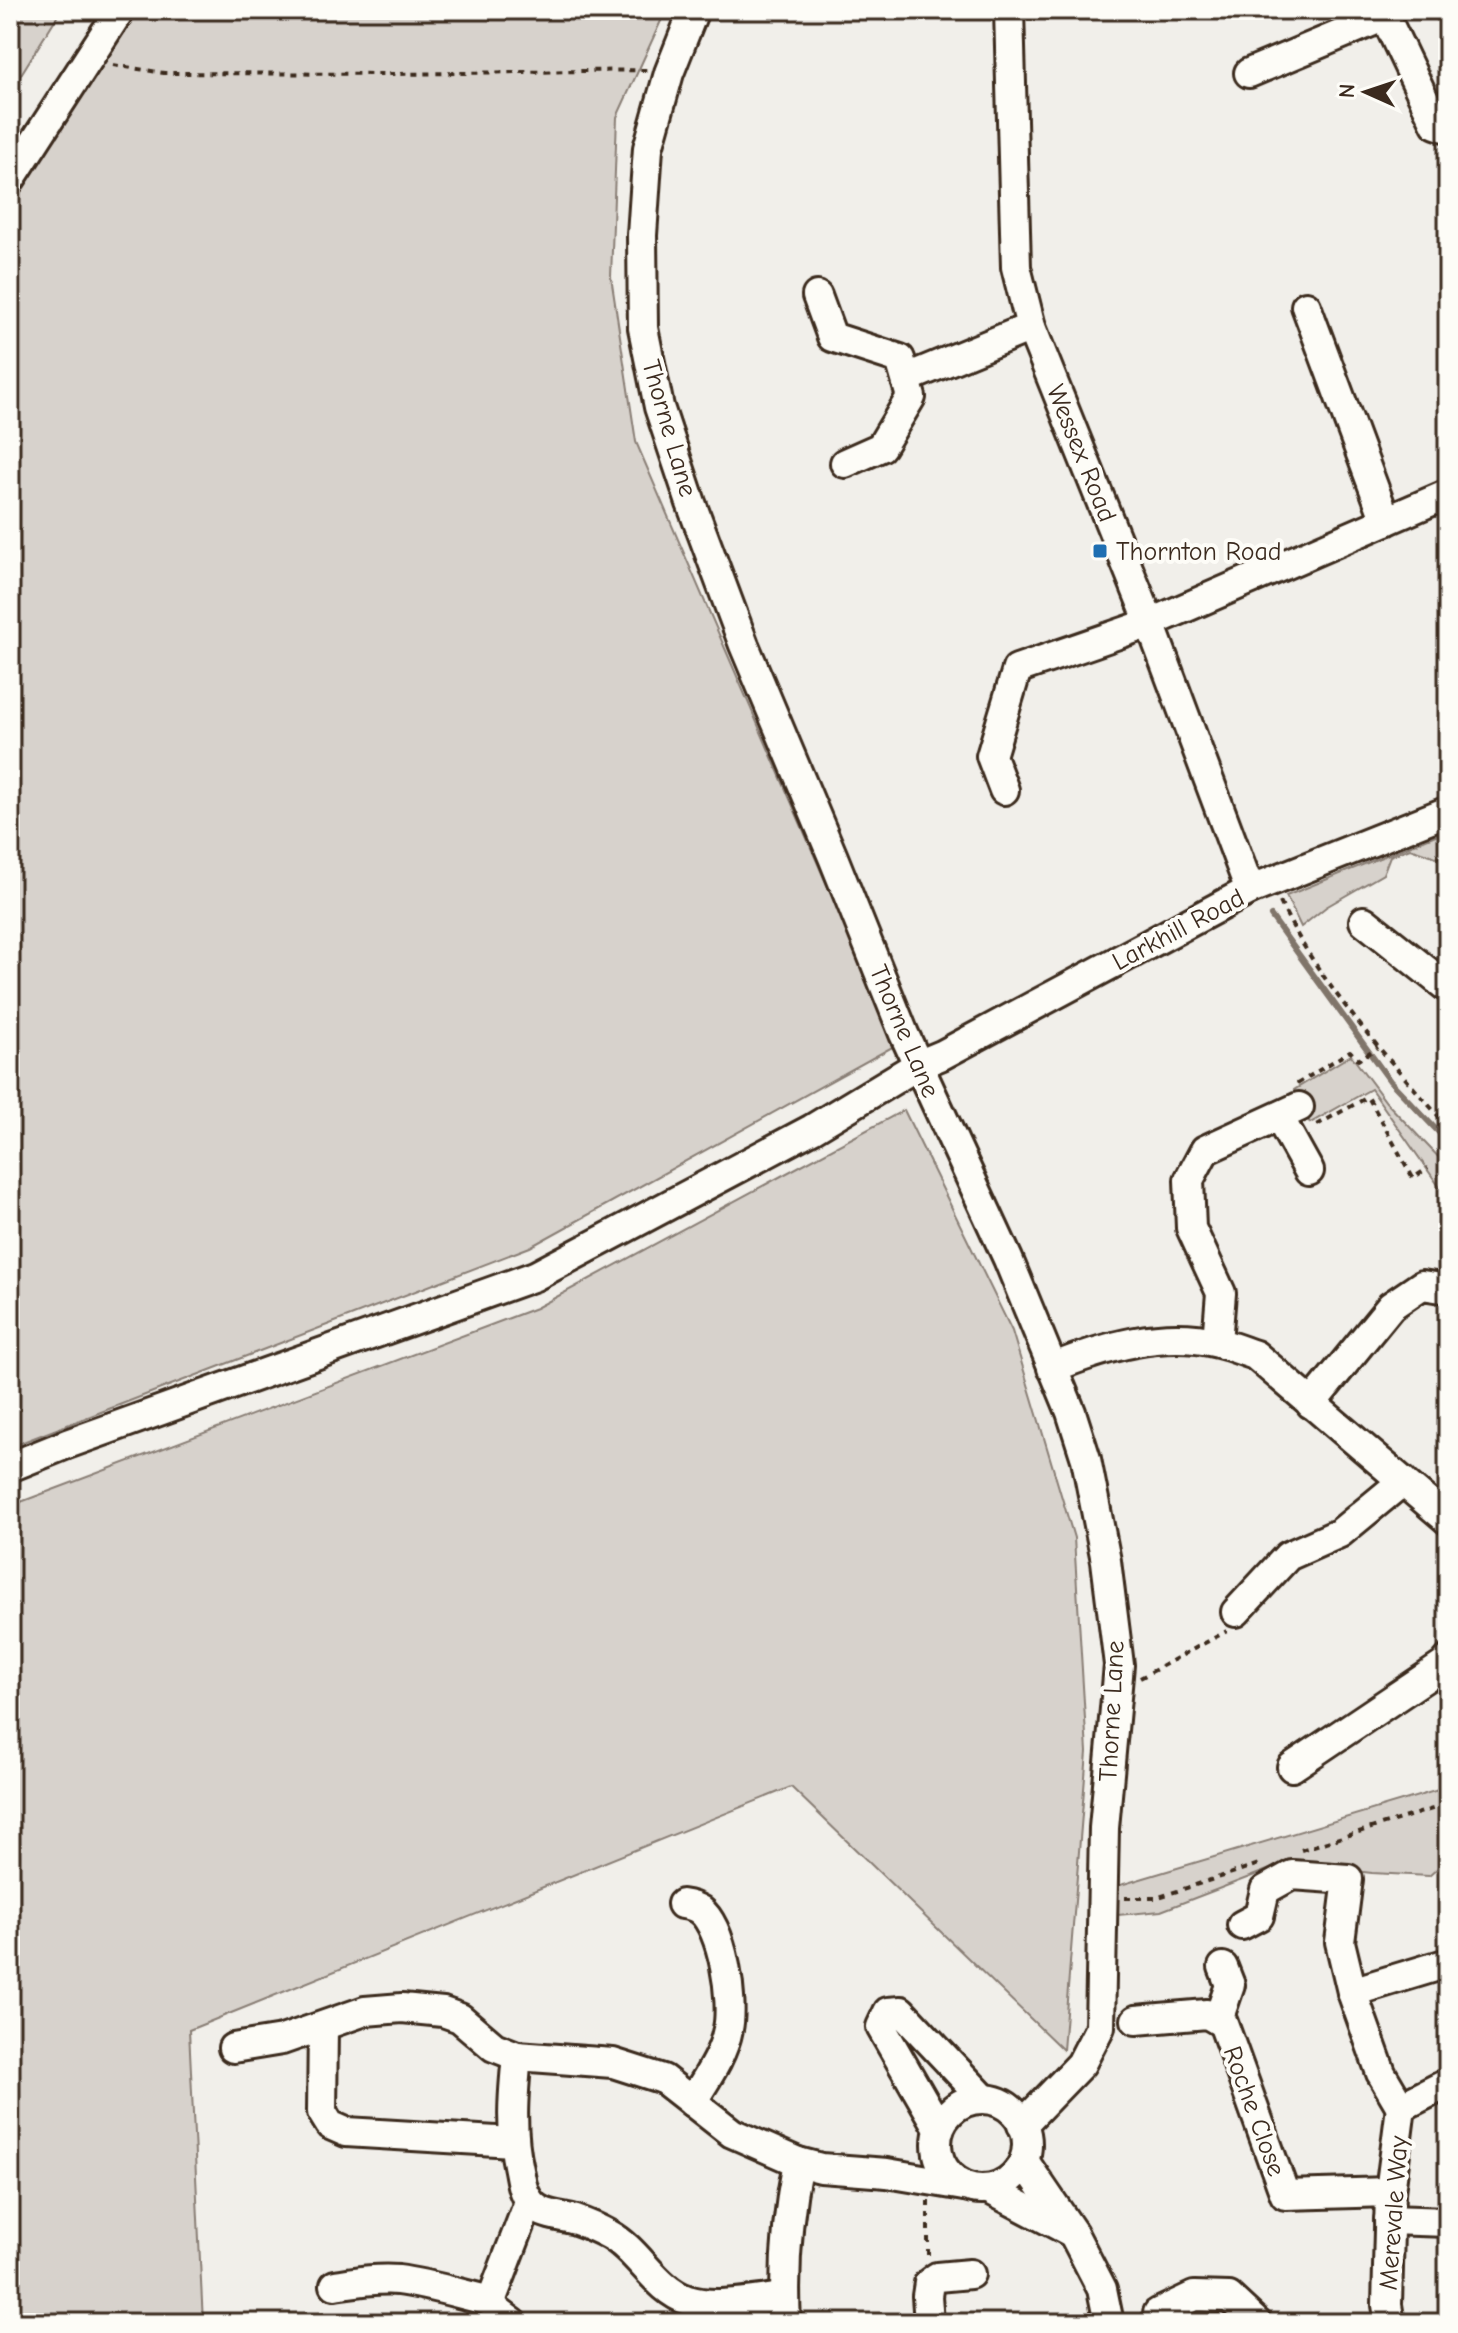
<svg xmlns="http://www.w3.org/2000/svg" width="1458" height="2333" font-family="'Comic Neue',sans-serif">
<rect width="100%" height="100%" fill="#f1efea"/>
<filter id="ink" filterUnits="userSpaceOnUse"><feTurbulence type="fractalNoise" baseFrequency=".0125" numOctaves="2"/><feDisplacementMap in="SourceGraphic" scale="16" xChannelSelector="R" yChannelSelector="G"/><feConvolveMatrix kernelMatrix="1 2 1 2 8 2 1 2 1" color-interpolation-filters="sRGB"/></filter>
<g filter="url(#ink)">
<!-- green -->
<g fill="#d7d2cc" stroke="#897e75" stroke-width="2">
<polygon points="10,10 61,10 10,92"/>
<polygon points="139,10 666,10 617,117 611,277 636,442 896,1045 530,1247 10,1447 10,206"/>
<polygon points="1448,830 1448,855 1439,858 1410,848 1390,856 1383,874 1326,907 1301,927 1286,896"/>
<polygon points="1351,1055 1386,1102 1448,1167 1448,1199 1371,1089 1310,1123 1294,1090"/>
<polygon points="904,1110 1012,1331 1074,1538 1087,1752 1063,2050 791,1787 189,2030 203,2323 10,2323 10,1506 536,1308"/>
<polygon points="1448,1787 1448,1859 1429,1876 1372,1873 1286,1863 1161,1911 1118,1915 1117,1886"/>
</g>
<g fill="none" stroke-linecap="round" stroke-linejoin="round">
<!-- stream -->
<polyline stroke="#80746b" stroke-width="6" points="1271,916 1390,1081 1448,1142"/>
<!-- minor casing -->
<g stroke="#3b2a1e" stroke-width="34">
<g id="minor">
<polyline points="694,10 669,73 648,148 642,235 643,328 659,407 691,503 744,645 833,857 904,1034 1008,1259 1071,1412 1086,1459 1106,1561 1119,1665 1104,1828 1100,2027 1081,2064 1022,2125"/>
<polyline points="1009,10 1016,267 1031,327 1150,623 1250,890"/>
<polyline points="1382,10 1436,124 1448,128"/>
<polyline points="1249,73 1385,16"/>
<polyline points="10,180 120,10"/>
<polyline points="817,296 832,337 900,359 911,397 881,447 845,463"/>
<polyline points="1306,306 1386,521"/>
<polyline points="907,378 1031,327"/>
<polyline points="1004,790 991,756 1017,669 1150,623 1448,494"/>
<polyline points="1364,921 1448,988"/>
<polyline points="1279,1117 1309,1171"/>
<polyline points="1217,1342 1221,1293 1191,1228 1189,1180 1205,1150 1299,1107"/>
<path d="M1052 1368C1104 1347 1163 1329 1218 1343 1231 1346 1243 1351 1255 1355L1448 1520"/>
<polyline points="1311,1404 1391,1306 1422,1285 1448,1289"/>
<polyline points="10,1467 67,1444 535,1276 812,1129 918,1065 942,1055 1250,890 1448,811"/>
<polyline points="1236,1612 1288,1556 1340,1533 1403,1481"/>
<polyline points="1292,1767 1444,1665 1448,1660"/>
<path d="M682 1904C689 1905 694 1906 700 1910 723 1928 734 2001 728 2029 723 2056 706 2079 692 2102"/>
<polyline points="1242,1925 1259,1916 1265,1890 1292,1875 1348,1879 1340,1942 1352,1992 1381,2073 1401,2107"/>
<polyline points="1352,1992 1448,1963"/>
<polyline points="1136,2020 1207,2014 1223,2023 1285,2195 1390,2192"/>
<polyline points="1218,2020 1230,1985 1223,1967"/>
<polyline points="323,2027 322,2112 330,2125 346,2132 513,2142"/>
<polyline points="233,2048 282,2040 365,2011 402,2008 443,2012 460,2018 494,2047 517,2056 613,2063 663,2079 732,2133 798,2162 821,2168 887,2173 964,2186"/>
<path d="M517 2056C513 2095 510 2131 519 2170 521 2180 522 2191 528 2199 538 2216 559 2215 576 2220 588 2224 599 2229 610 2235 639 2251 656 2290 688 2300 714 2309 757 2300 785 2297"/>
<circle cx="982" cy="2144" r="45"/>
<polyline points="1401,2107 1448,2083"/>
<polyline points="939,2128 881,2027 888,2012 901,2011 984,2099"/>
<polyline points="1024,2161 1073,2233 1102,2289 1109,2323"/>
<polyline points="989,2189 1069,2231"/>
<polyline points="1389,2220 1448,2222"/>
<path d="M335 2285C355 2282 377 2278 398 2280 429 2284 460 2294 491 2301L497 2311 513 2323"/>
<polyline points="491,2301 529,2202"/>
<path d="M786 2323C783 2268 787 2216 798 2162"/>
<polyline points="929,2323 927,2296 929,2283 937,2277 970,2274"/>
<polyline points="1159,2323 1158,2313 1194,2296 1229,2297 1257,2323"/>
<polyline points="1390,2323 1387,2305 1390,2192 1401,2107"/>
</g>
</g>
<!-- path -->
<g stroke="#3b2a1e" stroke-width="4" stroke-dasharray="6 6" stroke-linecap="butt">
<polyline points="113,65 164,73 397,74 647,70"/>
<path d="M1280 902C1320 986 1387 1057 1448 1127"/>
<polyline points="1297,1084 1350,1051 1358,1060 1378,1047"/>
<polyline points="1317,1125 1368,1097 1413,1178 1428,1168"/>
<polyline points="1140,1678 1227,1631"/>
<polyline points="1301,1850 1448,1804"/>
<polyline points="1125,1898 1156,1898 1259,1864"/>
<polyline points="928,2201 928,2256"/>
</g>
<!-- minor -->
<use href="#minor" stroke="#fdfcf7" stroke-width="28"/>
</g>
</g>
<!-- markers -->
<rect fill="#1f6fb2" stroke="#fdfcf7" stroke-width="3" x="1092" y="543" width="16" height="16" rx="4"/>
<g text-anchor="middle" stroke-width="8" stroke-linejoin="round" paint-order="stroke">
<!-- street labels -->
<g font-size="26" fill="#3b2a1e" stroke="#fdfcf7">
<text transform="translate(670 428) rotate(74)" y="9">Thorne Lane</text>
<text transform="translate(1082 453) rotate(68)" y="9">Wessex Road</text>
<text transform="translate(1178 929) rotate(-28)" y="9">Larkhill Road</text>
<text transform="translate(905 1031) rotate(67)" y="9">Thorne Lane</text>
<text transform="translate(1111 1711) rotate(-87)" y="9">Thorne Lane</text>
<text transform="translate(1255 2111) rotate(70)" y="9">Roche Close</text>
<text transform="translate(1393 2213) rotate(-86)" y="9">Merevale Way</text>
</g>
<!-- poi labels -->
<g font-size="26" fill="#3b2a1e" stroke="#fdfcf7" text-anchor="start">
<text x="1116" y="560">Thornton Road</text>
</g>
</g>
<!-- margin -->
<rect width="1458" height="2333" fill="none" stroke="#fdfcf7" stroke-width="40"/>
<rect x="20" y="20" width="1418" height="2293" fill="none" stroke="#3b2a1e" stroke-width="3" filter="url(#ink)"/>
<!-- north arrow -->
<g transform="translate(1366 92) rotate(273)" stroke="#fdfcf7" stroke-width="6" paint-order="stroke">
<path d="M0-6L14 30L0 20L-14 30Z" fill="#3b2a1e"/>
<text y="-12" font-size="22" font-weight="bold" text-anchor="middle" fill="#3b2a1e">N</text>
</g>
</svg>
